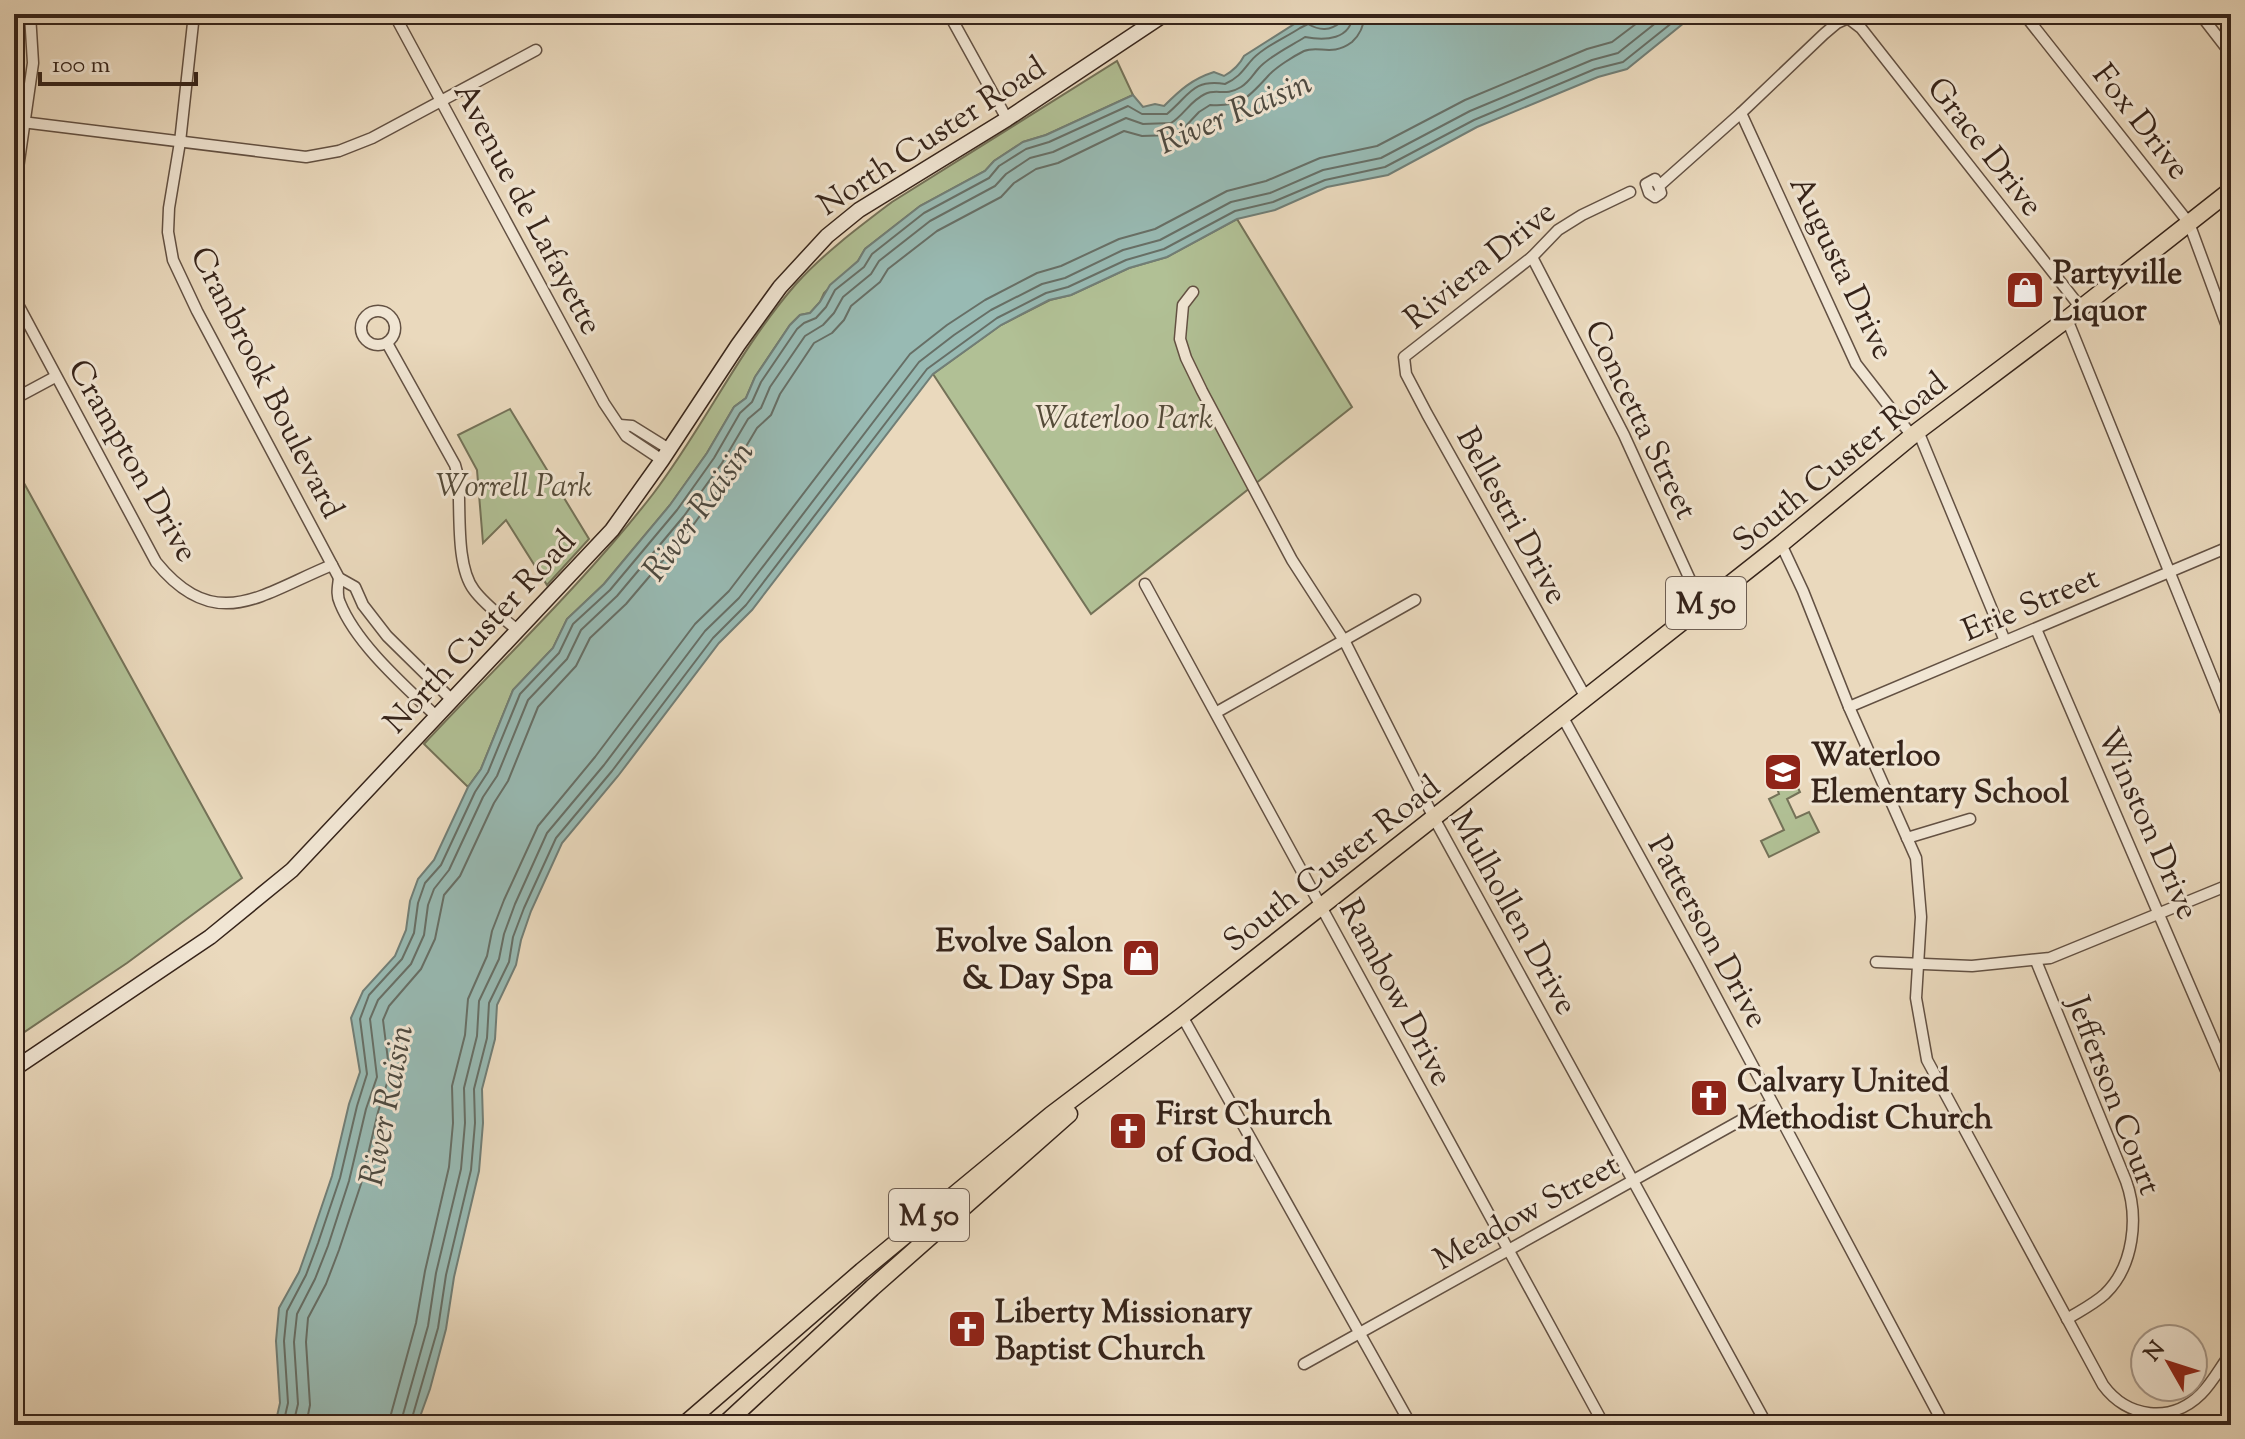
<svg xmlns="http://www.w3.org/2000/svg" width="2245" height="1439" font-family="'Sorts Mill Goudy',serif">
<rect width="100%" height="100%" fill="#ead9bd"/>
<filter id="stains"><feTurbulence type="fractalNoise" baseFrequency=".0025" numOctaves="4"/><feColorMatrix values="0 0 0 0 .2 0 0 0 0 .09 0 0 0 0 .02 0 0 0 .5 -.17"/></filter>
<radialGradient id="worn" r=".72"><stop offset=".6" stop-color="#630" stop-opacity="0"/><stop offset="1" stop-color="#630" stop-opacity=".3"/></radialGradient>
<!-- green -->
<g fill="#b1c095" stroke="#747258" stroke-width="2">
<path d="M1117 61 1133 95 1046 135 1023 142 994 161 985 171 920 206 865 249 858 261 824 293 820 302 810 313 800 315 790 325 755 377 746 398 734 407 707 453 670 505 604 584 567 619 553 648 513 690 481 769 468 787 424 744C500 662 584 583 653 494 704 427 740 348 796 284 824 253 859 227 892 202Z"/>
<polygon points="1237,219 1352,407 1091,614 933,374 1001,325 1050,300 1071,295 1129,268 1167,257"/>
<polygon points="510,409 589,539 547,585 506,520 483,543 477,470 458,435"/>
<polygon points="14,465 242,878 127,963 14,1039"/>
<polygon points="1780,760 1786,772 1790,771 1800,792 1787,799 1796,818 1809,812 1819,832 1769,857 1761,841 1784,830 1769,799 1779,794 1769,765"/>
</g>
<!-- water -->
<path fill="#98bab3" stroke="#717e76" stroke-width="2" d="M1310 14H1315L1318 21H1328L1339 14H1695L1627 69 1598 77 1477 127 1388 175 1327 187 1275 210 1237 219 1167 257 1129 268 1071 295 1049 300 1001 325 933 374 752 610 719 643 618 776 562 843 531 911 521 940 516 965 497 1005 495 1039 482 1089 483 1123 479 1171 454 1277 446 1329 430 1389 417 1425H275L280 1403 276 1341 279 1308 299 1272 310 1241 332 1176 349 1104 360 1072 351 1018 363 991 395 956 406 930 410 901 418 879 434 860 468 787 481 769 513 690 553 648 567 619 604 584 670 505 707 453 734 407 746 398 755 377 790 325 800 315 810 313 820 302 830 285 858 261 865 249 920 206 985 171 994 161 1023 142 1046 135 1133 95 1143 107 1155 104 1164 106C1180 90 1192 79 1214 72L1224 76C1233 71 1239 66 1244 56Z"/>
<g fill="none" stroke-linecap="round" stroke-linejoin="round">
<!-- shore -->
<g stroke="#676f66" stroke-width="2">
<path d="M283 1425 288 1403 284 1341 287 1311 306 1275 318 1243 340 1178 357 1106 367 1074 360 1019 369 995 402 959 414 933 418 903 425 883 441 865 475 792 488 772 520 694 559 653 573 624 610 590 677 510 714 458 740 413 752 402 761 382 797 329 804 323 816 318 826 307 835 290 864 267 872 254 924 213 989 178 999 166 1026 149 1049 142 1128 106 1142 114H1167C1190 95 1192 79 1225 84 1238 78 1242 72 1250 62 1261 48 1285 38 1300 28L1308 24C1320 31 1330 31 1341 22L1342 14"/>
<path d="M293 1425 298 1404 294 1342 297 1314 315 1279 328 1246 349 1181 366 1109 377 1077 370 1019 378 1000 411 964 424 935 428 905 434 889 449 870 483 797 497 776 528 700 567 659 581 630 617 596 684 516 722 463 748 419 761 408 770 387 805 336 823 325 834 313 843 297 871 274 879 261 930 221 995 186 1006 174 1030 158 1053 152 1126 118 1143 124 1171 123C1184 115 1190 101 1205 94 1217 88 1225 97 1241 87 1249 82 1252 76 1258 69 1269 56 1291 46 1305 37 1325 41 1351 40 1353 14"/>
<path d="M306 1425 310 1405 306 1342 308 1318 326 1284 339 1250 361 1184 378 1112 388 1080 389 1068 383 1020 389 1006 421 969 435 939 444 895 460 876 494 803 508 781 538 707 576 666 590 638 626 604 694 524 732 470 757 428 771 415 780 394 814 343 832 333 844 320 851 306 880 282 888 269 937 231 1001 197 1014 183 1036 169 1058 163 1124 131 1142 136 1172 135 1183 129 1199 112 1210 105C1241 107 1248 98 1268 76 1276 67 1294 56 1304 51 1319 45 1332 57 1352 42 1361 34 1364 25 1365 14"/>
<polyline points="388,1425 416,1323 425,1271 449,1167 453,1123 452,1086 465,1035 468,999 487,956 492,931 504,900 538,826 595,757 695,624 729,591 910,354 947,325 985,300 1037,273 1061,266 1119,239 1155,229 1227,191 1266,181 1320,158 1377,146 1465,100 1587,49 1612,42 1649,14"/>
<polyline points="400,1425 428,1326 436,1273 461,1169 465,1123 464,1088 477,1036 479,1001 499,959 504,934 515,904 547,833 604,765 705,631 739,598 919,362 954,335 991,310 1042,284 1065,278 1123,250 1160,240 1231,202 1270,193 1323,170 1381,158 1470,111 1592,60 1618,53 1667,14"/>
<polyline points="410,1425 438,1328 446,1275 471,1170 475,1123 474,1089 487,1038 489,1003 509,962 513,937 524,908 556,838 612,771 713,638 746,605 927,369 997,318 1046,293 1068,287 1126,260 1164,249 1235,211 1273,202 1325,180 1385,167 1474,120 1595,69 1623,62 1683,14"/>
</g>
<!-- street casing -->
<g stroke="#635143" stroke-width="13">
<g id="street">
<polyline points="194,14 180,142 169,208 168,232 173,260 197,311 339,578 355,587 363,605 387,636 452,700"/>
<polyline points="394,14 604,403 626,436 662,460"/>
<polyline points="949,14 1007,119"/>
<polyline points="2024,14 2189,223 2231,337"/>
<polyline points="2200,14 2231,54"/>
<polyline points="1741,113 1856,364 1912,436"/>
<polyline points="14,121 306,157 339,151 372,138 536,50"/>
<polyline points="1659,186 1661,193 1655,197 1649,193 1646,184 1655,179 1659,186 1741,113 1824,34 1837,23 1848,18 1861,28 2081,308"/>
<polyline points="14,196 33,63 30,14"/>
<polyline points="1532,257 1624,435 1702,606"/>
<polyline points="1193,292 1183,305 1180,339 1186,358 1202,391 1292,560 1345,642 1434,818 1767,1425"/>
<path d="M14 297 156 562C216 636 263 593 332 565"/>
<circle cx="378" cy="328" r="17"/>
<polyline points="2067,319 2231,724"/>
<path d="M387 343 455 465 458 476C461 508 455 565 474 590 485 605 502 617 516 629"/>
<polyline points="14,399 55,377"/>
<polyline points="620,425 632,426 669,449"/>
<polyline points="1918,431 2005,641"/>
<path d="M1781 544 1803 591 1849 707 1916 858 1921 917 1916 998 1927 1060 2103 1385C2127 1418 2171 1424 2201 1394 2213 1382 2221 1366 2231 1353"/>
<path d="M339 578C338 587 336 595 340 603 357 645 405 686 437 717"/>
<polyline points="1145,584 1604,1425"/>
<polyline points="2036,629 2231,1082"/>
<polyline points="1585,696 1427,414 1406,374 1404,357 1532,257 1558,230 1582,215 1630,192"/>
<polyline points="1849,707 2231,546"/>
<polyline points="1217,712 1415,600"/>
<polyline points="1562,716 1698,963 1944,1425"/>
<polyline points="1907,838 1970,819"/>
<path d="M2036 961 2126 1181C2139 1217 2134 1266 2105 1294 2094 1304 2080 1311 2067 1319"/>
<polyline points="1876,962 1972,966 2050,958 2231,884"/>
<polyline points="1182,1016 1411,1425"/>
<polyline points="1304,1364 1772,1103"/>
</g>
</g>
<!-- secondary casing -->
<g stroke="#36241a" stroke-width="17">
<polyline id="secondary" points="14,1069 210,937 292,870 612,530 662,460 738,345 780,287 827,236 859,210 1007,119 1165,14"/>
</g>
<!-- primary casing -->
<g stroke="#36241a" stroke-width="19">
<g id="primary">
<polyline points="684,1425 862,1271 1051,1115 1182,1016 1781,544 1918,431 2067,319 2231,190"/>
<polyline points="724,1425 872,1288 1069,1114"/>
</g>
</g>
<!-- street -->
<use href="#street" stroke="#f1e6d4" stroke-width="10"/>
<!-- secondary -->
<use href="#secondary" stroke="#f1e6d4" stroke-width="14"/>
<!-- primary -->
<use href="#primary" stroke="#ead9bd" stroke-width="16"/>
</g>
<!-- icons -->
<defs>
<g id="shop-square" transform="scale(2)"><rect x="-9" y="-9" width="18" height="18" rx="4" fill="#8f2418" stroke="#f1e6d4"/><path d="M-5-2.5h2.3a2.7 3.5 0 0 1 5.4 0H5L5.5 6h-11ZM-1.5-2.5h3a1.5 2.3 0 0 0-3 0Z" fill="#fff"/></g>
<g id="school-square" transform="scale(2)"><rect x="-9" y="-9" width="18" height="18" rx="4" fill="#8f2418" stroke="#f1e6d4"/><path d="M0-5L7-2L0 1L-7-2ZM-4 1L0 2.5L4 1V4Q0 6-4 4Z" fill="#fff"/></g>
<g id="church-square" transform="scale(2)"><rect x="-9" y="-9" width="18" height="18" rx="4" fill="#8f2418" stroke="#f1e6d4"/><path d="M-1.2-6h2.4v3.5h3.3v2.4h-3.3V6h-2.4V-.1h-3.3v-2.4h3.3Z" fill="#fff"/></g>
</defs>
<g fill-rule="evenodd">
<use href="#shop-square" x="2025" y="290"/>
<use href="#school-square" x="1783" y="772"/>
<use href="#shop-square" x="1141" y="958"/>
<use href="#church-square" x="1709" y="1098"/>
<use href="#church-square" x="1128" y="1131"/>
<use href="#church-square" x="967" y="1329"/>
</g>
<g text-anchor="middle" stroke-width="6" stroke-linejoin="round" paint-order="stroke">
<!-- shield labels -->
<g fill="#f1e6d4" stroke="#6e5e52" stroke-width="2">
<rect x="1666" y="577" width="80" height="52" rx="6"/>
<rect x="889" y="1189" width="80" height="52" rx="6"/>
</g>
<g font-size="30" font-weight="bold" fill="#36241a">
<text x="1706" y="613">M 50</text>
<text x="929" y="1225">M 50</text>
</g>
<!-- street labels -->
<g font-size="32" fill="#36241a" stroke="#f1e6d4">
<text transform="translate(2142 121) rotate(52)" y="11">Fox Drive</text>
<text transform="translate(931 135) rotate(-33)" y="11">North Custer Road</text>
<text transform="translate(1986 146) rotate(52)" y="11">Grace Drive</text>
<text transform="translate(529 208) rotate(62)" y="11">Avenue de Lafayette</text>
<text transform="translate(1479 264) rotate(-39)" y="11">Riviera Drive</text>
<text transform="translate(1843 267) rotate(64)" y="11">Augusta Drive</text>
<text transform="translate(268 382) rotate(63)" y="11">Cranbrook Boulevard</text>
<text transform="translate(1642 419) rotate(64)" y="11">Concetta Street</text>
<text transform="translate(134 460) rotate(60)" y="11">Crampton Drive</text>
<text transform="translate(1839 461) rotate(-39)" y="11">South Custer Road</text>
<text transform="translate(1513 515) rotate(61)" y="11">Bellestri Drive</text>
<text transform="translate(2030 603) rotate(-23)" y="11">Erie Street</text>
<text transform="translate(479 631) rotate(-47)" y="11">North Custer Road</text>
<text transform="translate(2149 823) rotate(66)" y="11">Winston Drive</text>
<text transform="translate(1331 863) rotate(-38)" y="11">South Custer Road</text>
<text transform="translate(1515 912) rotate(61)" y="11">Mulhollen Drive</text>
<text transform="translate(1709 931) rotate(61)" y="11">Patterson Drive</text>
<text transform="translate(1397 992) rotate(62)" y="11">Rambow Drive</text>
<text transform="translate(2115 1095) rotate(69)" y="11">Jefferson Court</text>
<text transform="translate(1526 1211) rotate(-29)" y="11">Meadow Street</text>
</g>
<!-- poi labels -->
<g font-size="32" font-weight="bold" fill="#36241a" stroke="#f1e6d4" text-anchor="start">
<text x="2053" y="283">Partyville<tspan x="2053" dy="37">Liquor</tspan></text>
<text x="1811" y="765">Waterloo<tspan x="1811" dy="37">Elementary School</tspan></text>
<text x="1113" y="951" text-anchor="end">Evolve Salon<tspan x="1113" dy="37">&amp; Day Spa</tspan></text>
<text x="1737" y="1091">Calvary United<tspan x="1737" dy="37">Methodist Church</tspan></text>
<text x="1156" y="1124">First Church<tspan x="1156" dy="37">of God</tspan></text>
<text x="995" y="1322">Liberty Missionary<tspan x="995" dy="37">Baptist Church</tspan></text>
</g>
<!-- park labels -->
<g font-size="32" font-style="italic" fill="#554b39" stroke="#f1e6d4">
<text x="1124" y="428">Waterloo Park</text>
<text x="514" y="496">Worrell Park</text>
</g>
<!-- water labels -->
<g font-size="34" font-style="italic" fill="#4e4a40" stroke="#f1e6d4">
<text transform="translate(1234 111) rotate(-23)" y="12">River Raisin</text>
<text transform="translate(697 510) rotate(-54)" y="12">River Raisin</text>
<text transform="translate(385 1105) rotate(-79)" y="12">River Raisin</text>
</g>
</g>
<!-- margin -->
<rect width="2245" height="1439" fill="none" stroke="#ead9bd" stroke-width="48"/>
<rect x="16" y="16" width="2213" height="1407" fill="none" stroke="#36241a" stroke-width="4"/>
<rect x="24" y="24" width="2197" height="1391" fill="none" stroke="#36241a" stroke-width="2"/>
<!-- north arrow -->
<g transform="translate(2169 1363) rotate(309)"><circle r="38" fill="#f1e6d4" stroke="#a6988a" stroke-width="2"/>
<path d="M0-6L14 30L0 20L-14 30Z" fill="#8f2418"/>
<text y="-12" font-size="22" font-weight="bold" text-anchor="middle" fill="#36241a">N</text>
</g>
<!-- scale -->
<path d="M40 72v12h156v-12" fill="none" stroke="#36241a" stroke-width="4"/>
<text x="52" y="72" font-size="24" fill="#36241a" stroke="#f1e6d4" stroke-width="6" paint-order="stroke">100 m</text>
<rect width="100%" height="100%" filter="url(#stains)"/>
<rect width="100%" height="100%" fill="url(#worn)"/>
</svg>
